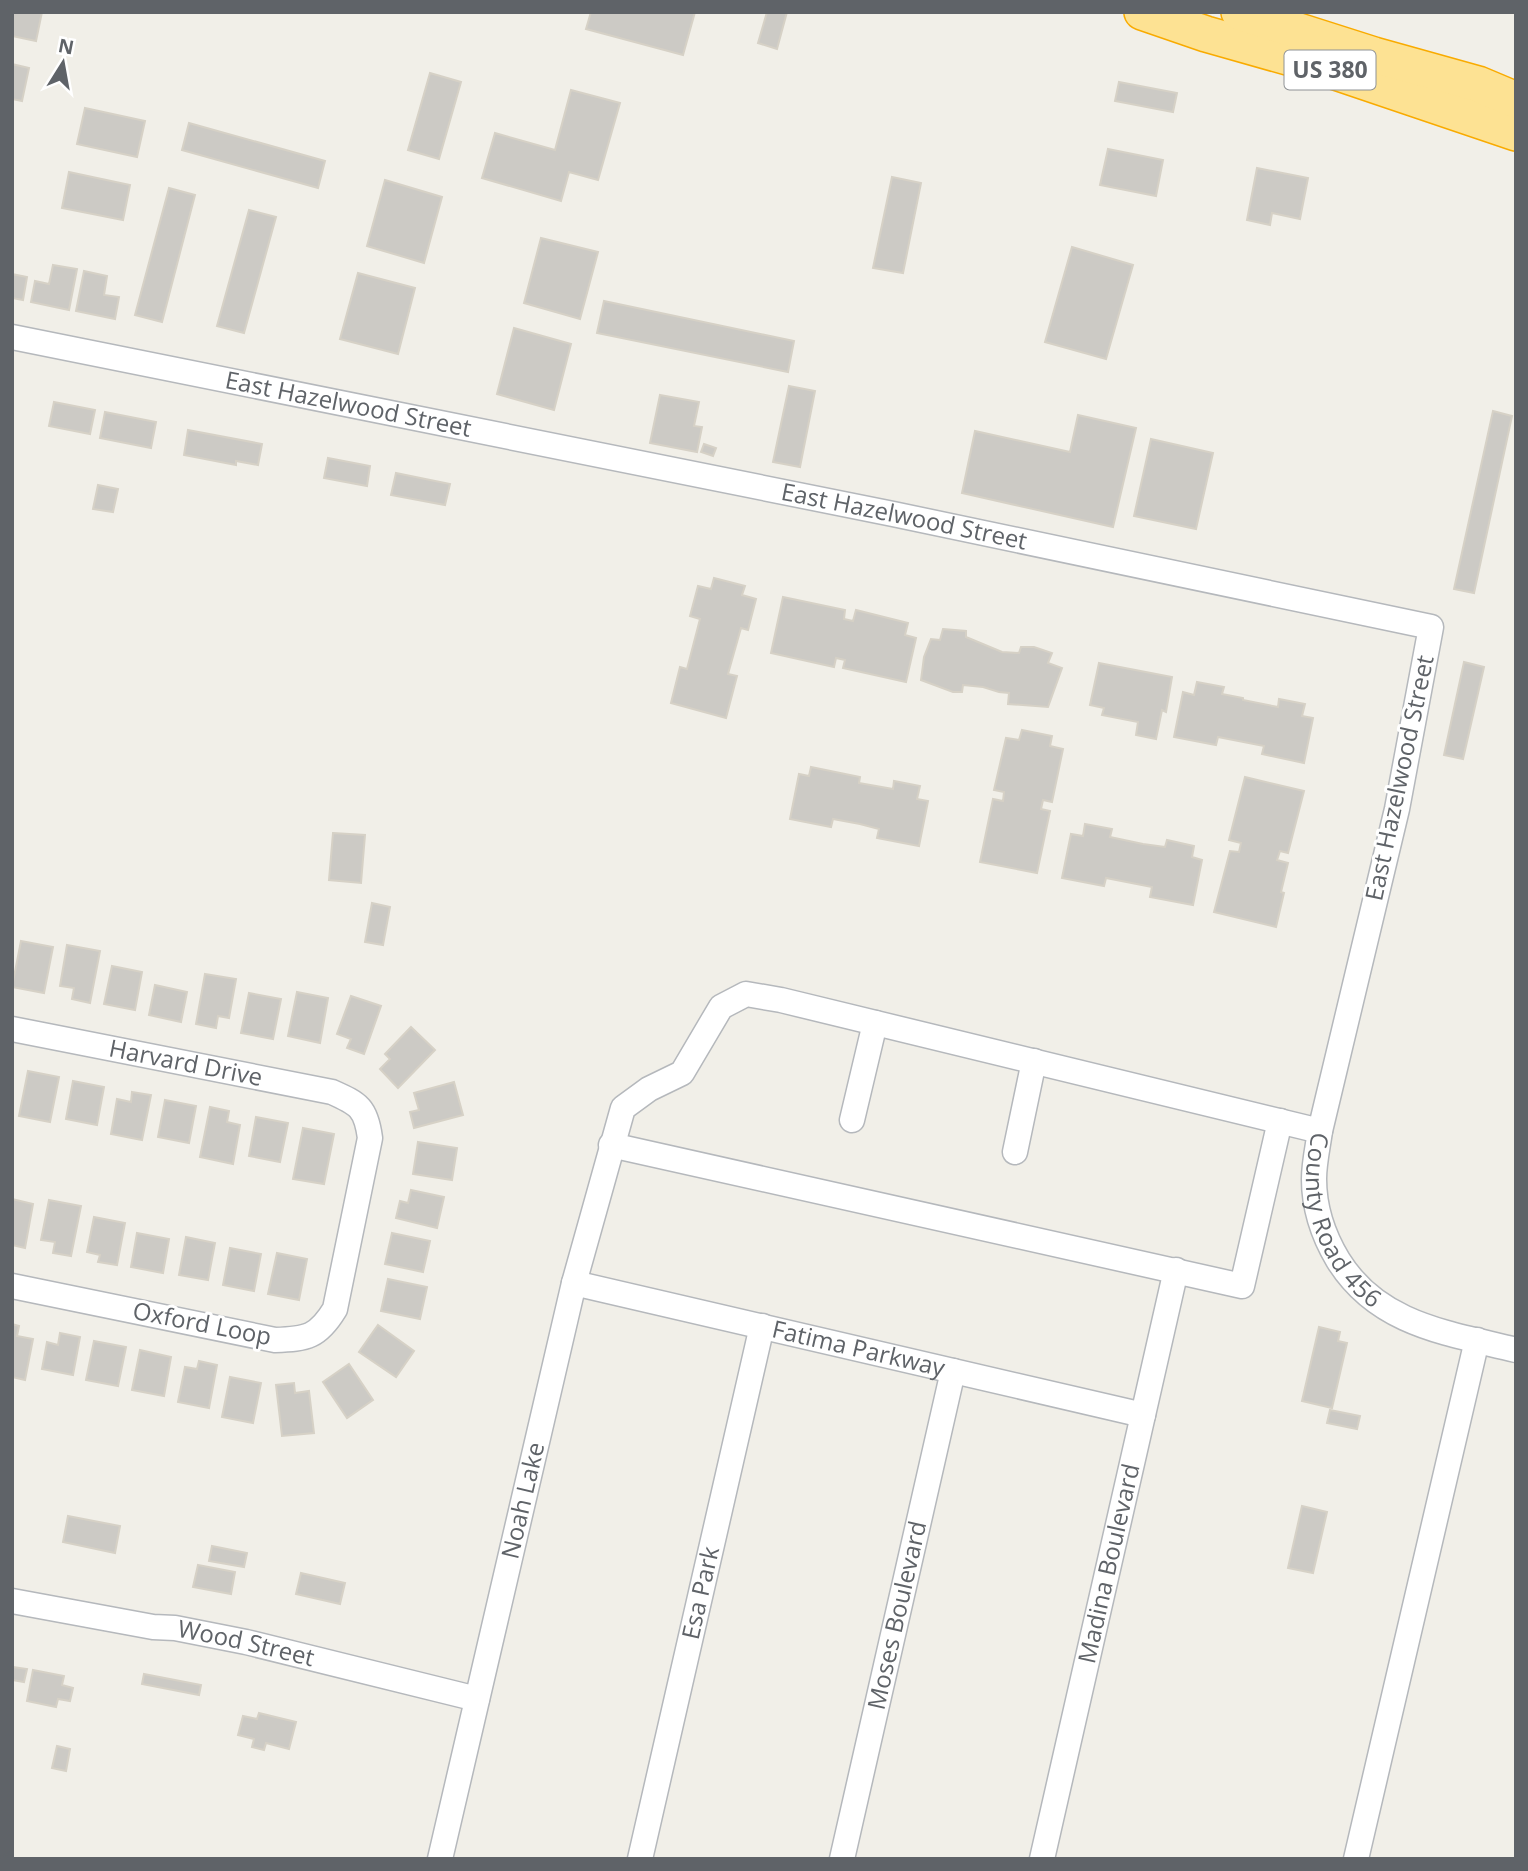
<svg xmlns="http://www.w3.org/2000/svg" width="1528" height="1871" font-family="'Open Sans',sans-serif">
<rect width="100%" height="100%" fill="#f1efe8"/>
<!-- building -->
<g fill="#cccac5" stroke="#d6d1c6" stroke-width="2">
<polygon points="12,12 42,12 36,41 12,36"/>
<polygon points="591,12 695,12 683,55 586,29"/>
<polygon points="767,12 787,12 777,49 758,43"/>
<polygon points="12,64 29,68 22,101 12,99"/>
<polygon points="430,73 461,82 439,159 408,150"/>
<polygon points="1119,82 1177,93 1173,112 1115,101"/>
<polygon points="571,90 620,103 598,180 569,172 561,201 482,178 495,133 555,150"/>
<polygon points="85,108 145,121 137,157 77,144"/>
<polygon points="189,123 325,161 318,188 182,150"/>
<polygon points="1108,149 1163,160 1156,196 1100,185"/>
<polygon points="1257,168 1308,178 1300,219 1272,213 1270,225 1247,220"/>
<polygon points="69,172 130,185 123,220 62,208"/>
<polygon points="892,177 921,183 903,273 873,268"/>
<polygon points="385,180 442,197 424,263 367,246"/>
<polygon points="169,188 195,195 162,322 135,315"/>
<polygon points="249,210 276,217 244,333 217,326"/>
<polygon points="541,238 598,252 580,319 524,303"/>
<polygon points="1072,247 1133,265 1106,359 1045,342"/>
<polygon points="53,265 77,269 69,310 31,302 35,281 49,284"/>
<polygon points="84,271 107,276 104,295 119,297 115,319 76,311"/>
<polygon points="358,273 415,288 398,354 340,339"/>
<polygon points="12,274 27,277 23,300 12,298"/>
<polygon points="604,301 794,341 788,372 597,333"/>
<polygon points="514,328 571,344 554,410 497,394"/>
<polygon points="789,386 815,391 800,467 773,462"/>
<polygon points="660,395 699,402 694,426 702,427 697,452 650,443"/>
<polygon points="54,402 95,410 90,434 49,426"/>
<polygon points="1493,411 1512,416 1474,593 1454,589"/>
<polygon points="105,412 156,422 151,448 100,438"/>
<polygon points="1078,415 1136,428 1113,527 962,493 975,431 1070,452"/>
<polygon points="188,430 262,444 258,465 236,461 236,465 184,455"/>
<polygon points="1151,439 1213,453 1196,529 1134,516"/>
<polygon points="704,444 716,448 713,456 701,452"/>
<polygon points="328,458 370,466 367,486 324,478"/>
<polygon points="396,473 450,484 445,505 391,495"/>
<polygon points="98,485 118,489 113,512 93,509"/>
<polygon points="714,578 745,586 742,595 756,599 748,630 741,628 728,674 737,676 726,718 671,703 680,667 687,669 700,619 690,616 698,586 711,589"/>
<polygon points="783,597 845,610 844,619 853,621 856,610 908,623 905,635 916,638 906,682 843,668 845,660 836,658 834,667 771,653"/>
<polygon points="943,629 966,631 966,637 1002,652 1019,653 1021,647 1034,647 1052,653 1048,663 1062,668 1048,707 1008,704 1009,693 999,692 983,687 963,685 962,692 953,692 921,680 924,657 931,639 940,640"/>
<polygon points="1464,662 1484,667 1463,759 1444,755"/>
<polygon points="1099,663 1172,677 1166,712 1162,710 1156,739 1136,735 1138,722 1102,715 1104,708 1090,705"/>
<polygon points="1197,682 1224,687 1222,694 1243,698 1243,700 1278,707 1279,699 1305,704 1302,716 1313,718 1304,763 1262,754 1264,746 1218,737 1216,745 1174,737 1183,692 1194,695"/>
<polygon points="1022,730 1052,736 1050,746 1063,749 1052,802 1043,800 1041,809 1050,811 1037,873 980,862 993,799 1003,801 1004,792 994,790 1006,738 1019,740"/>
<polygon points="811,767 860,777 859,783 893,789 894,781 920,786 917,799 928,801 919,846 877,838 879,829 860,824 833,819 831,827 790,819 799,774 809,776"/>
<polygon points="1245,777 1304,791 1288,853 1280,851 1277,860 1288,863 1281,892 1284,893 1276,927 1214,912 1230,851 1239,852 1241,843 1229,840"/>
<polygon points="1085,824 1112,829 1110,837 1143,844 1165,847 1167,840 1194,846 1192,857 1202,860 1193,905 1150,897 1152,887 1106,878 1104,886 1062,878 1071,834 1083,836"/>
<polygon points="333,833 365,835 361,883 329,880"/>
<polygon points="372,903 390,907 383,945 365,942"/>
<polygon points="21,941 53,947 44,993 12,987"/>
<polygon points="67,945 100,951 90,1003 72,999 74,988 60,986"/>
<polygon points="112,966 142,972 135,1010 104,1004"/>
<polygon points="205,974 236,979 229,1018 218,1016 216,1028 196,1024"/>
<polygon points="155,985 187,992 181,1022 149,1015"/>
<polygon points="297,992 328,998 320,1043 288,1036"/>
<polygon points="249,993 281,999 273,1039 241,1033"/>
<polygon points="351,996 381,1006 364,1054 347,1048 351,1039 337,1034"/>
<polygon points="411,1027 435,1050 398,1088 380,1069 390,1059 385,1054"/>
<polygon points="28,1071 59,1077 50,1122 19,1116"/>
<polygon points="73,1081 104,1087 97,1125 66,1119"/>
<polygon points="454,1082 463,1115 414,1128 410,1112 419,1110 414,1093"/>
<polygon points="132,1092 151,1095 142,1140 111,1134 117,1099 131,1102"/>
<polygon points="165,1100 196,1106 189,1143 158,1137"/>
<polygon points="210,1107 229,1111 227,1122 240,1125 233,1164 200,1157"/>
<polygon points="256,1117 288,1123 280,1162 249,1156"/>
<polygon points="303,1128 334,1134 324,1184 293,1179"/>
<polygon points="418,1142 457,1148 452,1180 413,1174"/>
<polygon points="411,1190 444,1197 437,1228 396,1218 400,1201 408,1203"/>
<polygon points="12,1199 33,1204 25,1248 12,1245"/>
<polygon points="49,1200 81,1206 71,1256 53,1253 55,1242 41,1240"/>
<polygon points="94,1217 125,1223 117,1265 98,1262 100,1255 87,1252"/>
<polygon points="137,1233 169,1239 163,1273 131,1267"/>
<polygon points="392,1233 430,1241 423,1272 385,1264"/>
<polygon points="186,1237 215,1243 208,1280 179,1275"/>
<polygon points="230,1248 261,1254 254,1291 223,1285"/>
<polygon points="277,1253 307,1259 299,1300 268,1294"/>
<polygon points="388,1279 427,1287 420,1319 381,1311"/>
<polygon points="12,1324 19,1326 17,1336 33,1339 25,1380 12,1377"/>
<polygon points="378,1325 414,1351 396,1377 359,1352"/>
<polygon points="1319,1327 1340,1332 1338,1341 1347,1343 1332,1408 1302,1401"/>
<polygon points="60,1333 80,1337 73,1375 42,1369 47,1342 58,1345"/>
<polygon points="94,1341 126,1347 118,1386 86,1380"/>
<polygon points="140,1350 171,1357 164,1396 132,1390"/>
<polygon points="199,1361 217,1365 209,1408 178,1402 185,1367 197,1369"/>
<polygon points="349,1364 373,1400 347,1418 323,1382"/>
<polygon points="230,1377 261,1383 253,1423 222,1417"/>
<polygon points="294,1383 295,1393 309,1391 314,1433 282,1436 276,1385"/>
<polygon points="1330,1410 1360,1416 1357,1429 1327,1423"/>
<polygon points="1302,1506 1327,1512 1313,1573 1288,1568"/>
<polygon points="68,1516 120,1526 115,1553 63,1542"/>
<polygon points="212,1546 247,1553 244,1567 209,1561"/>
<polygon points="198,1565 235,1572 231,1594 193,1587"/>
<polygon points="301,1573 345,1583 340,1604 296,1594"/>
<polygon points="13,1667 27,1669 24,1682 12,1680"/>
<polygon points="33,1670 64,1676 62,1685 73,1688 70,1701 58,1699 56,1707 27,1701"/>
<polygon points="144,1674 201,1685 199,1695 142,1684"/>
<polygon points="259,1713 296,1722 289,1749 266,1743 264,1750 252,1747 254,1739 238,1735 243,1716 257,1719"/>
<polygon points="57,1746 70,1749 66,1771 52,1768"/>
</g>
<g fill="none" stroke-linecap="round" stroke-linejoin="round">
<!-- minor casing -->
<g stroke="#b5b8bc" stroke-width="27">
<g id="minor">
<path id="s1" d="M12 337 893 514 1431 627 1397 809 1320 1131C1318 1146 1314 1163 1314 1179 1314 1209 1323 1235 1338 1260 1378 1325 1448 1333 1516 1350"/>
<path id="s2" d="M12 1029 332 1092C359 1104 366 1108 370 1138L335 1309C318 1337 307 1339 275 1340L12 1286"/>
<polyline points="852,1120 875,1023"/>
<polyline points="611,1145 1242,1286 1280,1121"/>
<polyline points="1015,1152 1034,1061"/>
<path id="s3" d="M574 1283 1143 1415"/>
<path id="s4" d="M12 1601 153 1627 175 1628 246 1642 477 1699"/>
<path id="s5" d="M440 1859 574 1283 623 1108 649 1089 682 1073 721 1007 746 994 781 1000 1320 1131"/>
<path id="s6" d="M640 1859 762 1326"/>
<path id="s7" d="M842 1859 953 1371"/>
<path id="s8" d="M1042 1859 1176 1270"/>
<polyline points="1356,1859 1477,1340"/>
</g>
</g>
<!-- highway casing -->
<g stroke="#f9ab00" stroke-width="38">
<g id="highway">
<polyline points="1142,12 1206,34 1312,64 1516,133"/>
<polyline points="1239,12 1374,55 1478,84 1516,100"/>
</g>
</g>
<!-- minor -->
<use href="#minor" stroke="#fff" stroke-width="24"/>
<!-- highway -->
<use href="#highway" stroke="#fde293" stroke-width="35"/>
</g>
<g text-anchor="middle" stroke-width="6" stroke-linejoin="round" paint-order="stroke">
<!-- shield labels -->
<rect fill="#fff" stroke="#8f9295" stroke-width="2" x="1284.5" y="50.5" width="91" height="39" rx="5"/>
<g font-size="23" font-weight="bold" fill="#5f6368">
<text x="1330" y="78">US 380</text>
</g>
<!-- street labels -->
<g font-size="24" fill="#5f6368" stroke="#fff">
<text dy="8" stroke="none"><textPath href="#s1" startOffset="343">East Hazelwood Street</textPath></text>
<text dy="8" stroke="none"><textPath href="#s1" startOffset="910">East Hazelwood Street</textPath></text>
<text transform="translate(1400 778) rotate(-78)" y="8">East Hazelwood Street</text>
<text dy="8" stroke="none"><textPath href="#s2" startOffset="177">Harvard Drive</textPath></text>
<text dy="8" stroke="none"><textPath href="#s1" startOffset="2062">County Road 456</textPath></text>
<text transform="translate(202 1324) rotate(11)" y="8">Oxford Loop</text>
<text dy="8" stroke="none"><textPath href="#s3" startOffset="292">Fatima Parkway</textPath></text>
<text dy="8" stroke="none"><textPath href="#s5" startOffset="368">Noah Lake</textPath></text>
<text dy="8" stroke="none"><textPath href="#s8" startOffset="303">Madina Boulevard</textPath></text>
<text dy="8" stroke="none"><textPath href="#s6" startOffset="273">Esa Park</textPath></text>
<text dy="8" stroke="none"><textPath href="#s7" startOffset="250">Moses Boulevard</textPath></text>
<text dy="8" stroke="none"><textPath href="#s4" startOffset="238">Wood Street</textPath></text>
</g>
</g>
<!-- border -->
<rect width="1528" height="1871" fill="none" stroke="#5f6368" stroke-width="28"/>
<!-- north arrow -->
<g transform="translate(63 63) rotate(11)" stroke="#ffffff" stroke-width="5" paint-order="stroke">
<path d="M0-5L12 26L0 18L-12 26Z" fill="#5f6368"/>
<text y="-10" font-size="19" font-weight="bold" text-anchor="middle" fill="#5f6368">N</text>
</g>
</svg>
